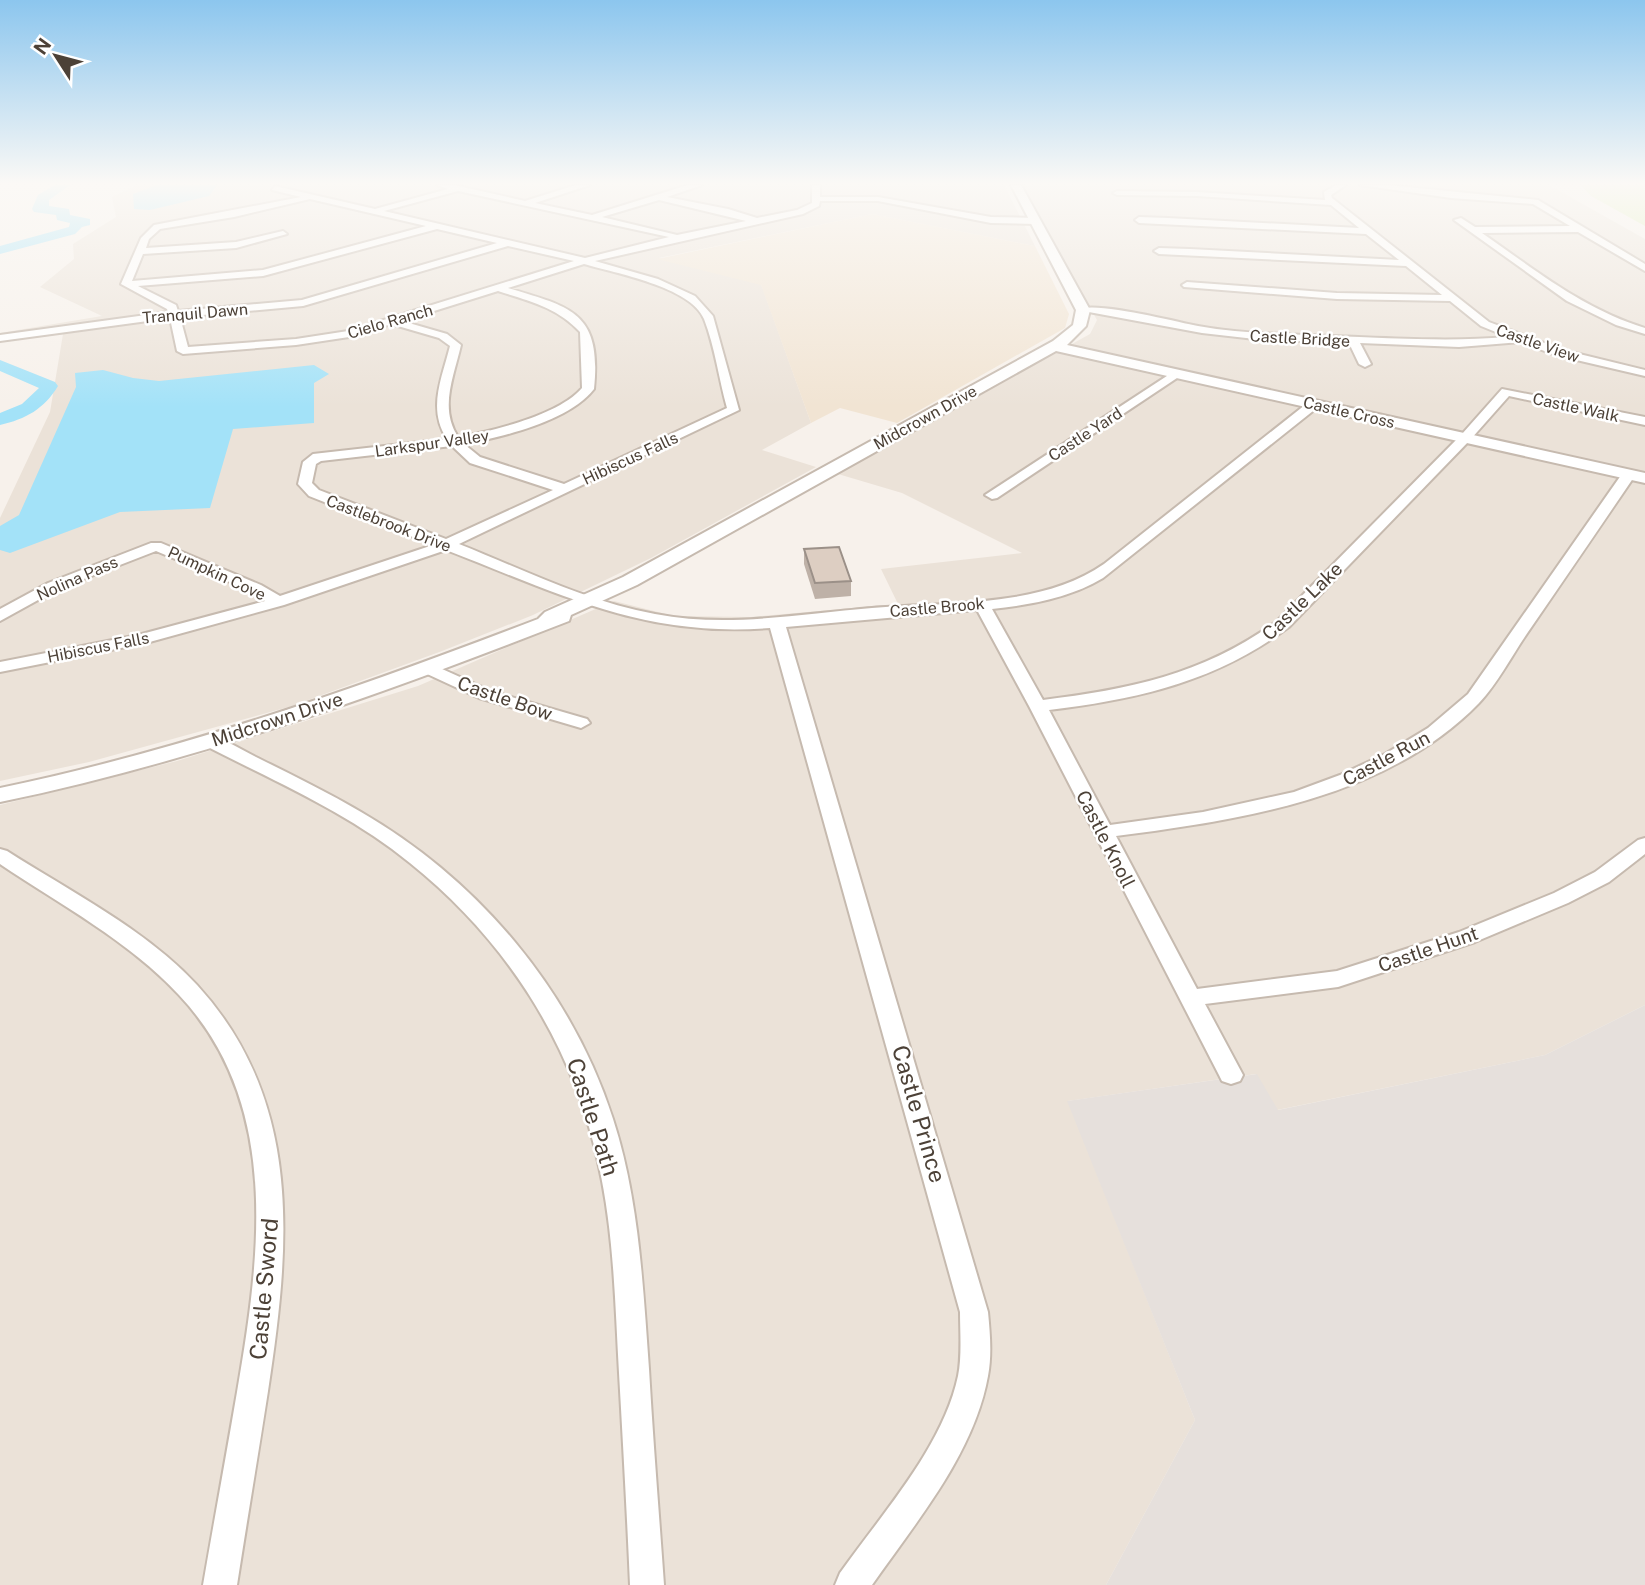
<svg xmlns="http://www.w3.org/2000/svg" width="1645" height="1585" font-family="'Public Sans',sans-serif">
<rect width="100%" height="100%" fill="#f7f1eb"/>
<!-- residential -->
<g fill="#ebe2d8">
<polygon points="137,185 1004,185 1035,246 872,214 659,258 761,284 811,423 762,450 816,467 651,558 533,615 442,651 292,706 89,762 0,781 0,518 50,412 63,334 0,342 0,333 102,316 40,287 74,259 73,244 116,217 112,197"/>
<polygon points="1022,185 1549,185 1645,239 1645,1005 1545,1055 1277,1110 1256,1074 1068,1101 1195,1420 1106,1585 0,1585 0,805 177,761 418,686 614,601 674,616 751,617 898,604 881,569 1022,553 902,493 838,474 1090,334 1097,320"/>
</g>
<!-- industrial -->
<polygon fill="#e6e0dc" points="1645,1005 1645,1585 1106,1585 1195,1420 1067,1101 1257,1074 1278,1110 1545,1055"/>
<!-- education -->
<polygon fill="#f1e4d3" points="872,214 1035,246 1069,314 1065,328 897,423 840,408 811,423 761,285 657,259"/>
<!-- green -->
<polygon fill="#dceeb0" points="1581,185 1645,185 1645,226 1591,196"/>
<!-- water -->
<g fill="#a3e2f8">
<polygon points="157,185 217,185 209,196 150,210 134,209 133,194"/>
<polygon points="314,365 329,374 314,383 314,423 233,429 210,508 120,512 10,553 0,550 0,526 19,515 76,387 75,373 103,370 133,378 159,381"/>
</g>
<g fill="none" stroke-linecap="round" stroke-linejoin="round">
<!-- river -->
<g fill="#a3e2f8" fill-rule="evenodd">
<polygon points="55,185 70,185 49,200 49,206 69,209 70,215 90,219 90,225 82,227 75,234 0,254 0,246 69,227 70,223 57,220 56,215 34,212 32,209 38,195"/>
<path d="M0 360 55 382 58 386C44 409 26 419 0 425V413L22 404 39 388 0 371Z"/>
</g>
<!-- minor casing -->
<g stroke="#c6baaf" stroke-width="4">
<g id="minor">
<path d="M437 185H454L525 201 576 185H590L535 203 592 215 688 185H702L667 197 728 209 757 218 797 210 812 203V185H820V197H878L991 217 1036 218 1040 221 1036 224 991 223 878 201H820L819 206 803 214 595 261 658 279 695 296 713 316 739 410 459 544C522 569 587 602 655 614 727 628 799 614 872 608 946 602 1041 608 1104 564L1310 401H1318V407L1103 578C1070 598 1029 605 992 609L1043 700C1132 689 1204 674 1277 621L1462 434 1502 389 1645 417V425L1509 396 1470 440 1289 627C1215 682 1138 699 1049 710L1110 825 1203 812 1294 792 1340 775 1385 754 1428 728 1468 694 1624 471H1634L1636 474C1600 527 1564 580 1528 632 1512 655 1498 683 1479 703 1387 798 1242 820 1116 836L1197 989 1337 971 1459 932 1554 893 1595 872 1638 840 1645 838V854L1609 882 1568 903 1475 942 1338 987 1205 1004 1243 1075 1240 1081 1231 1084 1222 1081 1219 1075 1029 706 977 610 786 627 988 1312C990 1333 992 1355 988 1376 974 1454 916 1522 872 1585H835L840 1573C881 1515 943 1447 958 1376 962 1356 960 1333 960 1312L770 628C644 638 560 594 446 550L284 605 146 643 0 672V662L138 635 265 601 251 591 156 551 58 589 0 621V609L48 583 151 543H161L261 585 280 596 433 545 309 496 298 484 303 462 313 454 447 439C427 409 442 378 450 346L439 338 391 324 349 337 296 345 183 354 177 351 170 318 0 341V335L168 312 167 309 121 284 141 238 154 225 301 197 272 190 275 186 375 209 448 189ZM458 191 669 237 585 258 384 211ZM310 199 426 226 263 270 132 281 143 254 236 248 287 234 283 231 236 242 146 248 149 239 160 229 234 217ZM659 200 746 221 677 235 602 217ZM437 229 497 243 302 300 178 311 176 305 138 286 263 276ZM508 246 574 261 348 331 296 339 188 347 180 317 303 306ZM584 264C615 273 691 287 704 319 715 347 719 380 727 408L564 484 480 457 464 444C503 437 569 421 594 389 602 312 571 307 508 288ZM498 291C529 301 557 307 580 332L582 388C559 415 493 431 458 437 439 408 454 376 461 345L447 334 402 321ZM452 446 470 463 553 490 446 539 319 490 312 483 316 464 321 461Z"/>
<path d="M1336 185H1346L1331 195 1332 198 1489 322 1563 350 1645 370V376L1555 355 1521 342 1459 347 1360 343 1371 364 1365 367 1359 364 1349 343 1255 339 1202 333 1078 310C1092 300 1177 322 1198 326 1242 334 1287 334 1331 336 1390 338 1449 342 1508 337L1481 326 1450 301 1337 299 1184 287 1182 285 1187 282 1337 293 1442 295 1406 266 1159 254 1154 251 1159 248 1190 249 1399 260 1366 234 1139 223 1135 220 1139 217 1168 218 1359 228 1331 205 1197 196 1117 195 1113 193 1117 191 1197 192 1325 200 1324 192Z"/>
<path d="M1360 185H1387L1538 200 1645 264V271L1578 232 1482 233C1534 269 1583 309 1645 328V334L1616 325 1567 301 1454 220 1461 218 1475 227 1570 226 1533 204 1451 198Z"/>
<polygon points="1173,372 1183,374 997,498 992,499 985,495"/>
<polygon points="431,664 491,691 587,719 590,723 581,728 479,698 425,673 423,669 425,665"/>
<path d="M210 736C227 740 242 750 258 758 292 775 327 792 361 812 478 880 571 989 613 1119 639 1199 643 1286 649 1369 653 1441 659 1513 664 1585H630C627 1514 623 1444 619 1373 615 1303 614 1231 598 1162 572 1043 506 940 410 863 349 813 274 781 204 745L201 741 204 737Z"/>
<path d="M0 849 7 851C71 892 145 929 197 985 304 1102 290 1246 268 1391 258 1456 247 1520 237 1585H203C214 1521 226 1457 237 1392 260 1258 282 1104 179 995 129 941 61 905 0 864Z"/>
</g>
</g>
<!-- tertiary casing -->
<g stroke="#c6baaf" stroke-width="4">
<path id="tertiary" d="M1011 185H1021L1090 310 1086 326 1067 345 1645 473V483L1056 351 637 585 571 615 569 621C384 693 195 762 0 802V788C184 750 363 686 538 619L545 612 623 577 1053 341 1073 325 1076 310Z"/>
</g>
<!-- minor -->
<use href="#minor" fill="#fff" fill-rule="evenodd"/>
<!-- tertiary -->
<use href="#tertiary" fill="#fff" fill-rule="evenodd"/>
</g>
<!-- wall -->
<polygon fill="#beb1a7" points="804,549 851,581 851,596 815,599 804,564"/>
<!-- building -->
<polygon fill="#ddcec2" stroke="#9b9088" stroke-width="2" points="839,547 851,581 815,583 804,549"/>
<!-- sky -->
<linearGradient id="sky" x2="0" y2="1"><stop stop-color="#8cc6ee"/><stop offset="0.45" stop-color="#fbf9f6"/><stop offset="1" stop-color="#fbf9f6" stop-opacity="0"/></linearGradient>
<rect width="1645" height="407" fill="url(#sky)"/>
<g text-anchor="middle" stroke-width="5" stroke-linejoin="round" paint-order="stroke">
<!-- far-street labels -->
<g font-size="16" fill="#4c4137" stroke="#fff">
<text transform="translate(195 313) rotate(-5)" y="6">Tranquil Dawn</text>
<text transform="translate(390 321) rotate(-16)" y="6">Cielo Ranch</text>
<text transform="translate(1300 338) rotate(3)" y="6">Castle Bridge</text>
<text transform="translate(1538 343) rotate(19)" y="6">Castle View</text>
<text transform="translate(1576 407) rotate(12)" y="6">Castle Walk</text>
<text transform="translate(1349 412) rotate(13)" y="6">Castle Cross</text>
<text transform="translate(925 417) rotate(-29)" y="6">Midcrown Drive</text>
<text transform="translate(1085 434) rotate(-33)" y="6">Castle Yard</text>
<text transform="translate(432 443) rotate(-8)" y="6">Larkspur Valley</text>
<text transform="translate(630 458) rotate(-25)" y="6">Hibiscus Falls</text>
<text transform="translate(389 523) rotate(21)" y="6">Castlebrook Drive</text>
<text transform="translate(217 573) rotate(25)" y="6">Pumpkin Cove</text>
<text transform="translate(77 578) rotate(-24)" y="6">Nolina Pass</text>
<text transform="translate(937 607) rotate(-5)" y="6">Castle Brook</text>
<text transform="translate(98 647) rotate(-11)" y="6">Hibiscus Falls</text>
</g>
<!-- street labels -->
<g font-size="19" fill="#4c4137" stroke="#fff">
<text transform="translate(1302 601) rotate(-44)" y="7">Castle Lake</text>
<text transform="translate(505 698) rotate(19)" y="7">Castle Bow</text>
<text transform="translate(277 719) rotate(-18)" y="7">Midcrown Drive</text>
<text transform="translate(1386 758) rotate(-28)" y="7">Castle Run</text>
<text transform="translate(1106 839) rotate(63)" y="7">Castle Knoll</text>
<text transform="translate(1428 949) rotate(-19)" y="7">Castle Hunt</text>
</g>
<!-- near-street labels -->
<g font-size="23" fill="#4c4137" stroke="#fff">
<text transform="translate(919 1114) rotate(74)" y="8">Castle Prince</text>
<text transform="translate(593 1117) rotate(72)" y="8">Castle Path</text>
<text transform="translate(264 1289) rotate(-85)" y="8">Castle Sword</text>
</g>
</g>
<!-- north arrow -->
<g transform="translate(56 56) rotate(306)" stroke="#ffffff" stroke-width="5" paint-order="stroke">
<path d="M0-5L12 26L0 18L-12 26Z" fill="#4c4137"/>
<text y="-10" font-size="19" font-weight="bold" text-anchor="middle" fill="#4c4137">N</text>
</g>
</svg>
